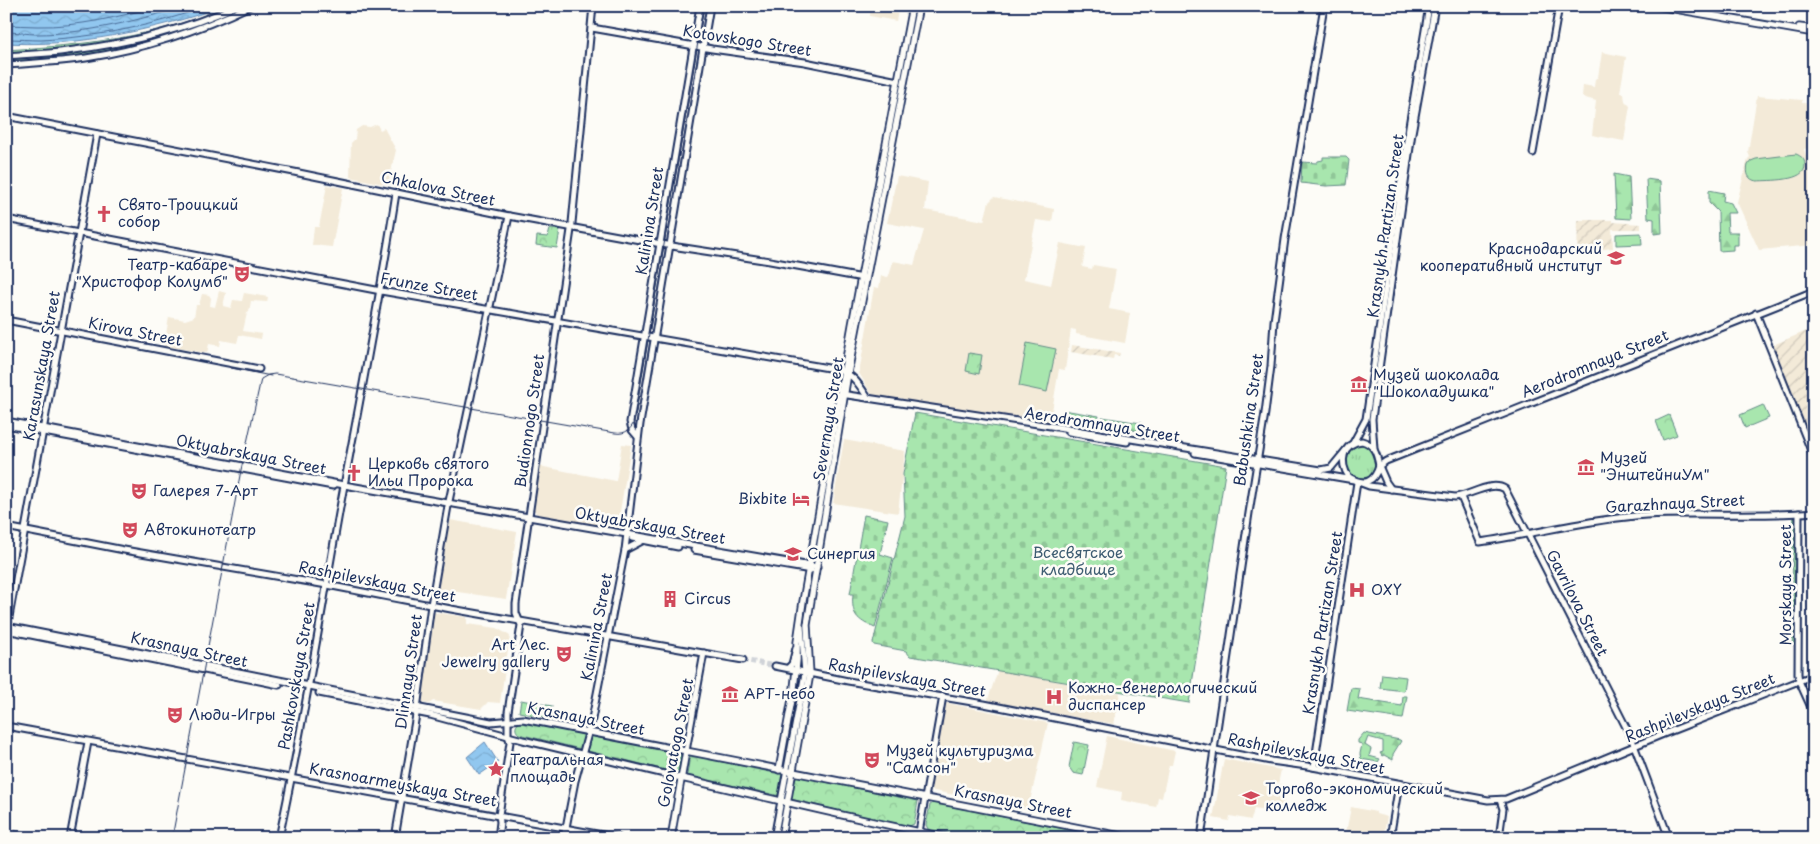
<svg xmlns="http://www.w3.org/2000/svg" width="1820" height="844" font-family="'Playpen Sans',sans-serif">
<defs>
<pattern id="industrial-furrows" width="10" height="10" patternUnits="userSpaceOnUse" patternTransform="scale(1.25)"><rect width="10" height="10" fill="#f3ead8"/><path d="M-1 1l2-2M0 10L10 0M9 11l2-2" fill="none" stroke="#d0c9bc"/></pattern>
<pattern id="grass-tufts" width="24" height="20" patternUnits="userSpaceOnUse" patternTransform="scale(1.25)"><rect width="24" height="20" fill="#a8e6ae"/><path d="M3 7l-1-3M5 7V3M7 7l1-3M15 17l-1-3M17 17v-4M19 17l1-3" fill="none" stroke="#90c698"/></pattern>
<pattern id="forest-firs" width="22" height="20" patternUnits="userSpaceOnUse" patternTransform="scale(1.25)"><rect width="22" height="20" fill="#a8e6ae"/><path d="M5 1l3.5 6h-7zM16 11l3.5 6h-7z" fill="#90c698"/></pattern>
<pattern id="cemetery-stones" width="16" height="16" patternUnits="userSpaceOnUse" patternTransform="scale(1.25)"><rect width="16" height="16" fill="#a8e6ae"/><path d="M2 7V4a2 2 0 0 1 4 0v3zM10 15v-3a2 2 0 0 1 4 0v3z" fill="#90c698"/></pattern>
<pattern id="park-crowns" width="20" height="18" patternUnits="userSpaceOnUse" patternTransform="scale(1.25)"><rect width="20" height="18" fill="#a8e6ae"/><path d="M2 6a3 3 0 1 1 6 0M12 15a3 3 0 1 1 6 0" fill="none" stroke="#90c698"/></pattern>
<pattern id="water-waves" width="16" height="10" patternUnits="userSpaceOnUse" patternTransform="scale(1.25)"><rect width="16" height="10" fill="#91c7ef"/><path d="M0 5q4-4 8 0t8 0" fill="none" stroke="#7cabcf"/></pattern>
</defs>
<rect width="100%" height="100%" fill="#fdfcf7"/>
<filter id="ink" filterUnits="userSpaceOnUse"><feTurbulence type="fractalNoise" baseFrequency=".02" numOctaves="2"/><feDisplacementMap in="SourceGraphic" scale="10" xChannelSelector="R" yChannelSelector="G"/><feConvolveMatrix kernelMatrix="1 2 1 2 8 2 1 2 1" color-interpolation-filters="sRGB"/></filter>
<g filter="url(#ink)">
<!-- built -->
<g fill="#f3ead8">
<polygon points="871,6 899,6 896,21 870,16"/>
<polygon points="1602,52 1626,57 1620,92 1624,94 1625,101 1630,106 1624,141 1592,135 1596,101 1582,97 1583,85 1594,87 1595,79 1598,77"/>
<polygon points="1757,96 1802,100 1802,103 1814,104 1814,147 1804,149 1814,179 1814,245 1759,250 1737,202 1748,159 1750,157 1748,152"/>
<polygon points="377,124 380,130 384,128 396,150 388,185 350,177 351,143 355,139 356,130 362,126 370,127"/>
<polygon points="897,176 928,182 925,210 984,221 989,202 994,197 1054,209 1052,222 1036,220 1024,279 1051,285 1060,243 1086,248 1082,267 1092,269 1093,265 1116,269 1109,309 1130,313 1125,343 1076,334 1076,330 1071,329 1065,370 1059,369 1050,423 904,401 901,398 897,400 872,395 859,373 874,287 879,288 881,276 888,277 890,273 893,261 914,265 924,230 887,223"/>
<polygon points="327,185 343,188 332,247 312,245 314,227 319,227"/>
<polygon points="219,291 226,293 223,306 231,308 233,300 242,301 244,293 268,297 267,302 251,301 249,312 247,313 243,331 262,334 261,339 239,335 237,343 221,340 220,346 209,344 207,353 164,346 169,317 185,320 194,317 196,305 199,305 202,294 209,295 211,298 210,306 215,307"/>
<polygon points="844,440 905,451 898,513 833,503"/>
<polygon points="622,444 631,445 617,530 540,517 533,509 539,466 616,481"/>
<polygon points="450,520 517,532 506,599 437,589"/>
<polygon points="432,612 467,617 467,624 497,628 510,636 500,703 488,702 481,709 433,701 429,704 422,703 421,697"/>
<polygon points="998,670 1120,693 1114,724 987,702"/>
<polygon points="946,703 1048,723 1028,810 930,790"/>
<polygon points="1107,736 1175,751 1172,765 1169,765 1162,798 1158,797 1156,807 1121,800 1122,792 1097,787"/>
<polygon points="1224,759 1281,770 1278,784 1286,785 1282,814 1254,809 1251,820 1230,816 1229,821 1213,818"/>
<polygon points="1351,807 1376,812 1376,814 1387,817 1383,838 1345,838"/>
</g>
<!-- industrial -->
<g fill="url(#industrial-furrows)">
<polygon points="1578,220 1613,220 1613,222 1641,224 1641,229 1612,229 1613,248 1577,252"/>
<polygon points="1814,328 1814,437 1810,428 1806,429 1773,345"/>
<polygon points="1072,345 1120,353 1119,356 1114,355 1113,359 1071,352"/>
</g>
<!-- grass -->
<g fill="url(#grass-tufts)" stroke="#628a86">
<path d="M226 6H232C161 39 83 48 6 53V50C81 45 157 38 226 6Z"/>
<path d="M240 6H245C189 32 128 53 66 59 49 60 33 60 16 61L12 59 167 33 201 24Z"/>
<path d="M1357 445H1365C1370 448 1372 451 1374 457 1383 489 1337 481 1348 453Z"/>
<polygon points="1793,518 1797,518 1796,645 1792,645"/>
</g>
<!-- forest -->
<g fill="url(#forest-firs)" stroke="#628a86">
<polygon points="1614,174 1629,177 1631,219 1616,218"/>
<polygon points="1646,179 1660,181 1662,233 1654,234 1654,219 1648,218"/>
<polygon points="1709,190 1724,193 1723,201 1731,203 1736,213 1727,213 1728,232 1738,232 1738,245 1733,245 1733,250 1719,251 1718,212 1709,203"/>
<polygon points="1063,410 1099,416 1097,424 1062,418"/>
<polygon points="1102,417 1141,423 1139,431 1101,425"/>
<polygon points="1351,688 1360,689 1358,699 1402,706 1403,696 1407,696 1403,719 1347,711"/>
<polygon points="1364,733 1400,740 1401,741 1393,754 1393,760 1384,755 1382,756 1380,753 1383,752 1383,741 1368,737 1365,745 1371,749 1369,756 1380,759 1378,762 1361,759 1360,754 1362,744 1358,743 1358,740"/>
</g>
<!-- cemetery -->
<g fill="url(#cemetery-stones)" stroke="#628a86">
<polygon points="1323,157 1346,157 1349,160 1346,185 1326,186 1301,183 1302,162 1317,163 1318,161 1323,160"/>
<polygon points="915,413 1226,466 1189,703 910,656 906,651 874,645 873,643 905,516 903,474"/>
<path d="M864 515 888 520 880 554 893 558 875 628C857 620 851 615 853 594H850Z"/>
</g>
<!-- park -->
<g fill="url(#park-crowns)" stroke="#628a86">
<polygon points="550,229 560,230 557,248 536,245 537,236 548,237"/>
<polygon points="969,353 982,355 979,374 966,371"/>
<polygon points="1669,415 1677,435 1663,440 1656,421"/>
<polygon points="521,700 552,706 550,718 519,712"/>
<path d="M521 722 681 754 678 773 519 734C514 730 515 724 521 722Z"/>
<polygon points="1074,742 1089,745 1083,775 1073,773 1069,767"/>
<polygon points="690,755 784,775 780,796 687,775"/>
<polygon points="796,776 918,801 914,824 907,827 791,799"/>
<polygon points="933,803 1110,838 974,838 928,829 926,825 930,805"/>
</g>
<!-- pitch -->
<g fill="#a8e6ae" stroke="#628a86">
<path d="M1796 154C1801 156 1805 159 1805 165 1806 182 1769 180 1757 181 1748 180 1746 173 1748 165L1751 161 1756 159Z"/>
<polygon points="1641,233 1642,244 1616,245 1616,234"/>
<polygon points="1027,343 1056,349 1047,392 1019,386"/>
<polygon points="1763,405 1769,418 1745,428 1740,415"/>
<polygon points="1382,674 1406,677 1404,691 1380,688"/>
</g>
<!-- water -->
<g fill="url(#water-waves)" stroke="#628ab5">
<path d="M6 6H220C201 15 181 20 161 25 110 38 60 46 6 43Z"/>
<polygon points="485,742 498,762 479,775 467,757"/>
</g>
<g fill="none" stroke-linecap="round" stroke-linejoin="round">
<!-- shore -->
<g stroke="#4a6c98" stroke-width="1">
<path d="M6 25C16 25 27 26 37 26 78 27 119 17 158 6"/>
<path d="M6 32C17 32 27 34 37 34 88 34 138 20 186 6"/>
<path d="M6 39C18 39 29 40 41 40 97 37 154 26 207 6"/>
</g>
<!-- secondary-tunnel -->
<polyline stroke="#d0d3d8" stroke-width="5" stroke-dasharray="5 2.5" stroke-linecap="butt" points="743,660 775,666"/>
<!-- secondary casing -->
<g stroke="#1b2f5e" stroke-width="9">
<g id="secondary">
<polyline points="592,28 712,49 805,62 898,81"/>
<path d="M6 56C27 54 47 54 67 51 125 44 183 31 236 6"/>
<path d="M6 65C33 63 60 62 86 58 144 49 198 31 250 6"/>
<polyline points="6,116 294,172 509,216 678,247 770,261 863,278"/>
<polyline points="1533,153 1559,6"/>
<path d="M6 219 381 291 840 370C854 375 860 386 868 398"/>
<polyline points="1756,313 1814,458"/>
<polyline points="6,320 259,369"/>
<polyline points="841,394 1057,427 1321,470 1331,468 1345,451"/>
<polyline points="6,421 344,485 817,567"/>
<polyline points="6,425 333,486"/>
<polyline points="1069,432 1127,442"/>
<polyline points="638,437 632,430 630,422 700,6"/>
<path d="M1362 441C1374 444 1377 454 1379 466 1374 483 1364 486 1349 477 1339 463 1342 443 1362 441Z"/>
<polyline points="1353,443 1366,419 1409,126 1429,6"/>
<polyline points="1374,449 1372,419 1412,133 1435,6"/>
<polyline points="1195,453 1354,480"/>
<polyline points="1379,466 1386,461 1814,291"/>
<polyline points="1379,466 1386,482 1391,489"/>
<path d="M1361 483 1369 486 1455 497C1470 496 1491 480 1505 489L1631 737 1669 838"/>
<path d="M1461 497 1480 542C1535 534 1590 519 1646 515 1701 512 1759 517 1814 512"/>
<polyline points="1799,513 1798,674 1799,681 1814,714"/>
<polyline points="6,527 124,550 327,585 451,609 743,660"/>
<polyline points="632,538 678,547"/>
<polyline points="625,550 642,541"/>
<polyline points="694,550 811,570"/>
<polyline points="6,626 491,722 523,719 686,751 704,653"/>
<polyline points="7,628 97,134"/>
<polyline points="6,630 279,685"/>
<polyline points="775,666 848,681 984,704 1271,761 1307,766 1488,800 1506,799 1661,735 1814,675"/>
<polyline points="788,668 792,664 796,648"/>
<polyline points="319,693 430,715 523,740 681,778"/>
<polyline points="6,726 619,838"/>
<polyline points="1314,767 1357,482"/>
<polyline points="70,838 88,742"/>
<path d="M279 838C303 727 321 614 341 502 360 399 380 297 396 193"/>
<polyline points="395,838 417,709 431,605 448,506 509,216"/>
<polyline points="498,838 500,822 499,815 510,742 508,735 508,712 521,625 516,613 516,604 572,223 593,6"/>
<polyline points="564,838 575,781 592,719 625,550 640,424 710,6"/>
<polyline points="774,838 805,673 801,626"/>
<polyline points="918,838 943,696"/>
<polyline points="1201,838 1249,513 1265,413 1271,366 1274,321 1285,239 1324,6"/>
<polyline points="1390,838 1399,784"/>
<polyline points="1499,838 1503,809 1500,800"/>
</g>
</g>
<!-- primary casing -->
<g stroke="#1b2f5e" stroke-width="9">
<g id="primary">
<polyline points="1657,6 1814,33"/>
<polyline points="1799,27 1814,29"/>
<polyline points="779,770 794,688 797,660 797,642 803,601 852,325 912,6"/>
<path d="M681 778C771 798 860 821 951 838"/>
<polyline points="671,838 686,751 1131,838"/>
<polyline points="781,838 810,674 807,625 848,373 919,6"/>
</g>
</g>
<!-- secondary -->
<use href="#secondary" stroke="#fdfcf7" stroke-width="5"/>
<!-- primary -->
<use href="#primary" stroke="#fdfcf7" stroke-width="5.5"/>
<!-- tram -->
<g stroke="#1b2f5e" stroke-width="1">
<polyline points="231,368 271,376"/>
<polyline points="6,829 50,838"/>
<path d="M172 838 241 470 261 379 268 375 275 374 615 433C626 435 633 428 635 418L704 6"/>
</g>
</g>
</g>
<!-- icons -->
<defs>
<g id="church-bare" transform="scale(1.35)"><path d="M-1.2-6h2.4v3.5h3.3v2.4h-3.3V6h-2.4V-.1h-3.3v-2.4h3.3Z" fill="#d1495b" stroke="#fdfcf7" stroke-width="2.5" paint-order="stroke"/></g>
<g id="university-bare" transform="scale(1.35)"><path d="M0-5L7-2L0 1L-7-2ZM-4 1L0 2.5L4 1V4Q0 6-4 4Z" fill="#d1495b" stroke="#fdfcf7" stroke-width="2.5" paint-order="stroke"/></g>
<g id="theatre-bare" transform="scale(1.35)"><path d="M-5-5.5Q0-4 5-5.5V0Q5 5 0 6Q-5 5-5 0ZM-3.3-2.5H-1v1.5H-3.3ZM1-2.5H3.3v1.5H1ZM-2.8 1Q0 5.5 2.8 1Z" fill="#d1495b" stroke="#fdfcf7" stroke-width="2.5" paint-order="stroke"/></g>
<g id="museum-bare" transform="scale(1.35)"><path d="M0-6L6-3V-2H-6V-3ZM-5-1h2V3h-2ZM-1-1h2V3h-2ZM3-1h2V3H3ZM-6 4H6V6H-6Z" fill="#d1495b" stroke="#fdfcf7" stroke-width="2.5" paint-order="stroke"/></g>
<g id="hotel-bare" transform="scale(1.35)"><path d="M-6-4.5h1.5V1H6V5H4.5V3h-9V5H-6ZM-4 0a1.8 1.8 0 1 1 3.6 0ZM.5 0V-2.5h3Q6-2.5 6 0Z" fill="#d1495b" stroke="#fdfcf7" stroke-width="2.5" paint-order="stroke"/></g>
<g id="hospital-bare" transform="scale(1.35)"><path d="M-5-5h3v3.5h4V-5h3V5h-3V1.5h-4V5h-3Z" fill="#d1495b" stroke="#fdfcf7" stroke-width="2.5" paint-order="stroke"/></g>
<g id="building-bare" transform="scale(1.35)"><path d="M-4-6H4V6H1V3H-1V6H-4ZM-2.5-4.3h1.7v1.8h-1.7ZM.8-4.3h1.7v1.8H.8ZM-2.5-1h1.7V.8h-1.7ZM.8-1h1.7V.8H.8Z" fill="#d1495b" stroke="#fdfcf7" stroke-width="2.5" paint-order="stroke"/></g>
<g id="sight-bare" transform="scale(1.35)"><path d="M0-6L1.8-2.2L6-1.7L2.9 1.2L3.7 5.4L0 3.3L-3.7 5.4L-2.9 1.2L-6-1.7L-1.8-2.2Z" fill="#d1495b" stroke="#fdfcf7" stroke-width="2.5" paint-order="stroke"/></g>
</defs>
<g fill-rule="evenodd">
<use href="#church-bare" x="104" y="214"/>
<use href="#university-bare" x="1616" y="258"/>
<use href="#theatre-bare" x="242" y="274"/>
<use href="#museum-bare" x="1359" y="384"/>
<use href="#museum-bare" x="1586" y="467"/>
<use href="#church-bare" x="354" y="473"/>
<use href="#theatre-bare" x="139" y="491"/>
<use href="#hotel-bare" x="801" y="499"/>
<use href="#theatre-bare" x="130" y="530"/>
<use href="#university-bare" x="793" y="554"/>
<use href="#hospital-bare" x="1357" y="590"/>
<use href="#building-bare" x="670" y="599"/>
<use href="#theatre-bare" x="564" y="654"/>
<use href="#museum-bare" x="730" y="694"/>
<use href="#hospital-bare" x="1054" y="697"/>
<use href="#theatre-bare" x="175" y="715"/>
<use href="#theatre-bare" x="872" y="760"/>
<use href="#sight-bare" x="496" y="769"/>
<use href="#university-bare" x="1251" y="798"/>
</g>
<g text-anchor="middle" stroke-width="5" stroke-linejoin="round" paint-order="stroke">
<!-- street labels -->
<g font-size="15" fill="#1b2f5e" stroke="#fdfcf7">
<text transform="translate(747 41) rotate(9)" y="5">Kotovskogo Street</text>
<text transform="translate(438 189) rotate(12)" y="5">Chkalova Street</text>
<text transform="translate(650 221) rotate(-81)" y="5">Kalinina Street</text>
<text transform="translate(1386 226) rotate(-82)" y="5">Krasnykh Partizan Street</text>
<text transform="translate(429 287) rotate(10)" y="5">Frunze Street</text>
<text transform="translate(135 332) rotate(11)" y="5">Kirova Street</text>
<text transform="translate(1595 364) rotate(-22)" y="5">Aerodromnaya Street</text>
<text transform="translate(42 366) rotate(-80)" y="5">Karasunskaya Street</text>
<text transform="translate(829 419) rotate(-81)" y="5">Severnaya Street</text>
<text transform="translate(1249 420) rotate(-82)" y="5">Babushkina Street</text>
<text transform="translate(530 421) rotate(-82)" y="5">Budionnogo Street</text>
<text transform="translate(1102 425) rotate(9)" y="5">Aerodromnaya Street</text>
<text transform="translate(251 455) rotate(11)" y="5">Oktyabrskaya Street</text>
<text transform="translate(1675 504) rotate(-3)" y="5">Garazhnaya Street</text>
<text transform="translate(650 526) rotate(10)" y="5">Oktyabrskaya Street</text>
<text transform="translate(377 582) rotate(11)" y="5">Rashpilevskaya Street</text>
<text transform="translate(1786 585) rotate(-90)" y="5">Morskaya Street</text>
<text transform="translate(1577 603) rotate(63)" y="5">Gavrilova Street</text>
<text transform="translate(1323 623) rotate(-81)" y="5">Krasnykh Partizan Street</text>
<text transform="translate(597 627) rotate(-79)" y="5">Kalinina Street</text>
<text transform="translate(189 650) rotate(12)" y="5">Krasnaya Street</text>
<text transform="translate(409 672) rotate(-82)" y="5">Dlinnaya Street</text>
<text transform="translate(297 676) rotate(-80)" y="5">Pashkovskaya Street</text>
<text transform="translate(907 678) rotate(10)" y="5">Rashpilevskaya Street</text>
<text transform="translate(1700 708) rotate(-22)" y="5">Rashpilevskaya Street</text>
<text transform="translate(586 719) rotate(11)" y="5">Krasnaya Street</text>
<text transform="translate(676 743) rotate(-79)" y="5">Golovatogo Street</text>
<text transform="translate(1306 754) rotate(11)" y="5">Rashpilevskaya Street</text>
<text transform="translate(403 785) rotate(10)" y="5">Krasnoarmeyskaya Street</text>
<text transform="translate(1013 802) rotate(11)" y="5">Krasnaya Street</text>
</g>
<!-- poi labels -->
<g font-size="15" fill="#1b2f5e" stroke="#fdfcf7" text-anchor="start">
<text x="118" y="210">Свято-Троицкий<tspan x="118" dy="17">собор</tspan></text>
<text x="1602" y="254" text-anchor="end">Краснодарский<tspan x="1602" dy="17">кооперативный институт</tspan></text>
<text x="228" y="270" text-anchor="end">Театр-кабаре<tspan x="228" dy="17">"Христофор Колумб"</tspan></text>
<text x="1373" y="380">Музей шоколада<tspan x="1373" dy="17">"Шоколадушка"</tspan></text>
<text x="1600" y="463">Музей<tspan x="1600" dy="17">"ЭнштейниУм"</tspan></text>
<text x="368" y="469">Церковь святого<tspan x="368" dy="17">Ильи Пророка</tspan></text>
<text x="153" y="496">Галерея 7-Арт</text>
<text x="787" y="504" text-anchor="end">Bixbite</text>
<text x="144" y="535">Автокинотеатр</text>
<text x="807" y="559">Синергия</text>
<text x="1371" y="595">OXY</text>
<text x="684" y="604">Circus</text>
<text x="550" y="650" text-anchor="end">Art Лес.<tspan x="550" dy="17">Jewelry gallery</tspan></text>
<text x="1068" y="693">Кожно-венерологический<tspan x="1068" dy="17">диспансер</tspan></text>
<text x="744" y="699">АРТ-небо</text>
<text x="189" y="720">Люди-Игры</text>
<text x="886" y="756">Музей культуризма<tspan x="886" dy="17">"Самсон"</tspan></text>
<text x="510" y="765">Театральная<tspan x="510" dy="17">площадь</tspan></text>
<text x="1265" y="794">Торгово-экономический<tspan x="1265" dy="17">колледж</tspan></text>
</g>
<!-- park labels -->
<g font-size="15" fill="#3e5d72" stroke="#fdfcf7">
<text x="1078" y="558">Всесвятское<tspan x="1078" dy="17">кладбище</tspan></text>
</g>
</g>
<!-- margin -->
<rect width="1820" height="844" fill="none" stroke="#fdfcf7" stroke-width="25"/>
<rect x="12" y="12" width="1795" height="819" fill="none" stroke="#1b2f5e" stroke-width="2" filter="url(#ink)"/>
</svg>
